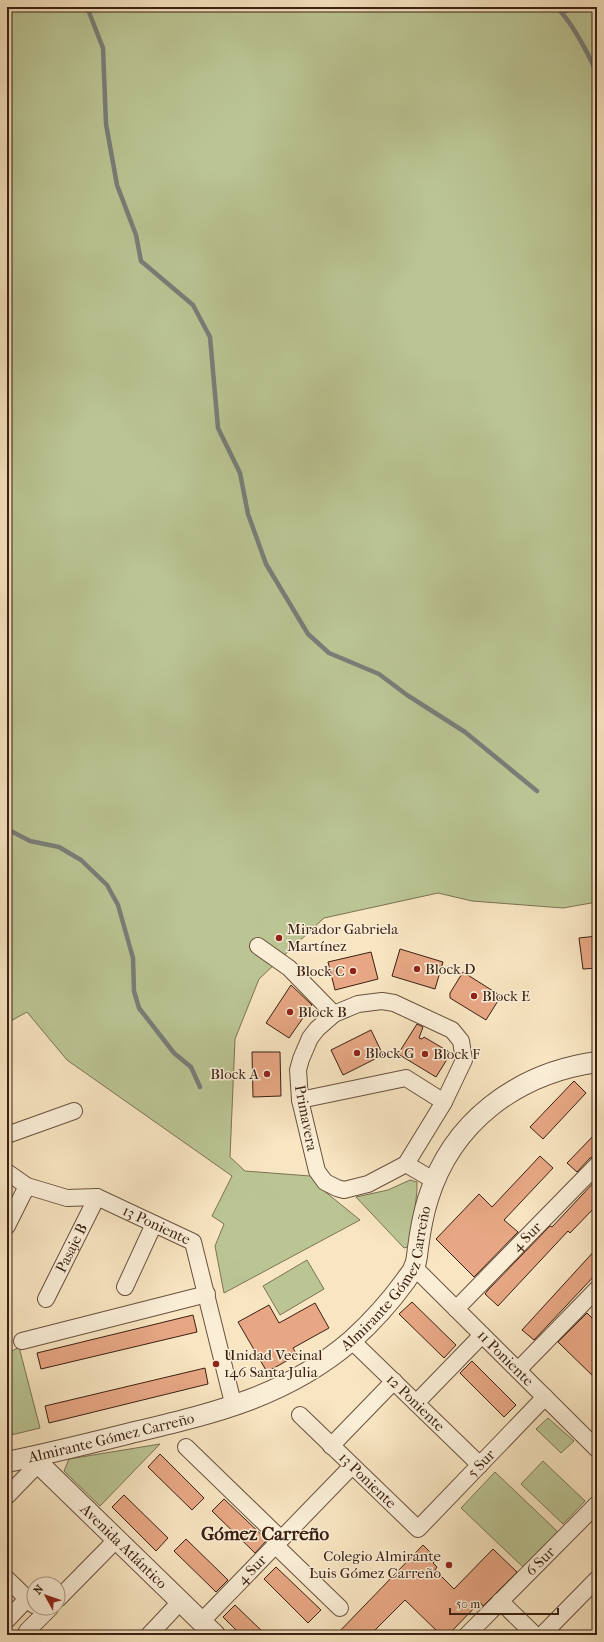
<svg xmlns="http://www.w3.org/2000/svg" width="604" height="1642" font-family="'IM FELL French Canon',serif">
<rect width="100%" height="100%" fill="#f8e5c1"/>
<filter id="stains"><feTurbulence type="fractalNoise" baseFrequency=".005" numOctaves="4"/><feColorMatrix values="0 0 0 0 .2 0 0 0 0 .09 0 0 0 0 .02 0 0 0 .5 -.17"/></filter>
<radialGradient id="worn" r=".72"><stop offset=".6" stop-color="#630" stop-opacity="0"/><stop offset="1" stop-color="#630" stop-opacity=".3"/></radialGradient>
<!-- green -->
<g fill="#bbc594" stroke="#7b7254">
<polygon points="7,7 597,7 597,902 563,908 472,901 438,893 324,918 259,979 235,1039 230,1157 245,1171 310,1176 323,1190 360,1220 224,1293 215,1246 224,1224 212,1216 232,1176 67,1060 27,1012 7,1023"/>
<polygon points="410,1180 417,1182 417,1190 411,1246 404,1248 356,1197 388,1190"/>
<polygon points="307,1260 324,1289 280,1315 263,1286"/>
<polygon points="19,1347 40,1428 7,1436 7,1354"/>
<polygon points="548,1418 574,1441 561,1453 536,1429"/>
<polygon points="160,1444 100,1506 64,1471 69,1459"/>
<polygon points="543,1461 585,1501 563,1524 521,1484"/>
<polygon points="495,1472 558,1532 524,1568 461,1508"/>
</g>
<g fill="none" stroke-linecap="round" stroke-linejoin="round">
<!-- stream -->
<g stroke="#797e79" stroke-width="4.5">
<polyline points="87,7 103,48 106,124 117,185 136,235 141,261 193,305 210,337 218,428 240,473 248,514 266,564 308,634 329,653 379,674 407,695 465,732 537,791"/>
<path d="M556 7C570 19 590 56 597 74"/>
<polyline points="562,12 578,7"/>
<polyline points="7,829 30,841 59,847 81,860 107,885 118,905 133,958 134,991 139,1008 174,1053 191,1067 200,1087"/>
</g>
</g>
<!-- building -->
<g fill="#e7a784" stroke="#3b2013">
<polygon points="597,936 597,968 583,969 579,938"/>
<polygon points="400,949 443,962 435,989 392,976"/>
<polygon points="371,952 378,979 335,990 328,962"/>
<polygon points="463,972 501,996 486,1020 450,998 450,993"/>
<polygon points="291,985 312,1005 289,1038 266,1023"/>
<polygon points="417,1024 423,1027 419,1038 422,1039 424,1037 451,1053 436,1077 398,1054"/>
<polygon points="371,1030 383,1055 343,1075 331,1050"/>
<polygon points="252,1052 280,1052 281,1096 253,1097"/>
<polygon points="574,1081 586,1093 543,1139 530,1127"/>
<polygon points="597,1132 597,1156 590,1158 577,1172 567,1163"/>
<polygon points="540,1156 553,1168 504,1220 518,1232 474,1277 436,1239 479,1194 492,1207"/>
<polygon points="597,1179 597,1205 570,1233 568,1231 498,1306 485,1294 488,1290 550,1226 552,1227"/>
<polygon points="597,1248 597,1273 534,1340 522,1330"/>
<polygon points="412,1302 456,1345 444,1358 399,1314"/>
<polygon points="315,1303 329,1328 293,1348 297,1355 267,1372 238,1322 269,1305 279,1323"/>
<polygon points="587,1313 597,1323 597,1380 558,1342"/>
<polygon points="193,1315 197,1332 41,1369 37,1353"/>
<polygon points="472,1361 516,1405 504,1417 460,1373"/>
<polygon points="205,1368 208,1384 49,1423 45,1406"/>
<polygon points="160,1454 204,1498 192,1510 148,1467"/>
<polygon points="124,1495 168,1538 156,1551 112,1507"/>
<polygon points="224,1499 267,1540 255,1553 212,1511"/>
<polygon points="186,1539 228,1580 216,1592 174,1551"/>
<polygon points="423,1545 437,1559 433,1563 437,1567 435,1570 454,1589 493,1549 517,1572 483,1606 480,1602 448,1635 441,1635 405,1600 370,1635 336,1635"/>
<polygon points="276,1567 321,1610 308,1623 264,1579"/>
<polygon points="235,1605 266,1635 241,1635 223,1617"/>
</g>
<g fill="none" stroke-linecap="round" stroke-linejoin="round">
<!-- minor casing -->
<g stroke="#6a513e" stroke-width="18">
<g id="minor">
<polyline points="258,946 289,968 334,1014"/>
<polygon points="382,1001 394,1003 452,1030 461,1041 464,1060 444,1102 406,1164 368,1184 344,1190 337,1188 325,1182 317,1171 300,1100 298,1070 301,1059 310,1038 317,1029 334,1014 358,1004"/>
<polyline points="300,1100 406,1078 444,1102"/>
<polyline points="7,1135 74,1111"/>
<polyline points="406,1164 435,1181"/>
<path id="s1" d="M7 1172 27 1186 67 1198 97 1197 193 1242 234 1407"/>
<polyline points="7,1226 27,1186"/>
<path id="s2" d="M414 1267 597 1449"/>
<polyline points="125,1287 154,1224"/>
<path id="s3" d="M46 1299 97 1197"/>
<path id="s4" d="M456 1309 597 1165"/>
<path id="s5" d="M351 1340 480 1465"/>
<polyline points="22,1341 207,1294"/>
<polyline points="518,1370 597,1289"/>
<polyline points="416,1403 482,1335"/>
<path id="s6" d="M300 1415 418 1529 545 1397"/>
<polyline points="331,1446 394,1381"/>
<polyline points="186,1447 281,1539"/>
<polyline points="7,1496 39,1463"/>
<polyline points="275,1545 340,1608"/>
<polyline points="7,1579 34,1605"/>
<polyline points="58,1599 117,1539"/>
<polyline points="500,1601 535,1635"/>
<polyline points="7,1620 27,1599"/>
<path id="s7" d="M201 1622 352 1466"/>
<polyline points="27,1631 50,1608"/>
<polyline points="149,1635 181,1601"/>
<path id="s8" d="M467 1635 597 1504"/>
<polyline points="542,1635 597,1579"/>
</g>
</g>
<!-- tertiary casing -->
<g stroke="#6a513e" stroke-width="22">
<g id="tertiary">
<path id="s9" d="M32 1457 215 1635"/>
<path id="s10" d="M7 1462C47 1454 87 1444 127 1434 210 1414 285 1398 352 1340 372 1322 390 1302 406 1280 408 1276 413 1272 414 1267 417 1262 417 1254 418 1248 420 1232 423 1215 428 1199 452 1121 518 1073 597 1062"/>
</g>
</g>
<!-- minor -->
<use href="#minor" stroke="#faeed7" stroke-width="16"/>
<!-- tertiary -->
<use href="#tertiary" stroke="#faeed7" stroke-width="20"/>
</g>
<!-- markers -->
<g fill="#8f2418" stroke="#faeed7" stroke-width="1.5">
<circle cx="279" cy="938" r="4"/>
<circle cx="417" cy="969" r="4"/>
<circle cx="353" cy="971" r="4"/>
<circle cx="474" cy="996" r="4"/>
<circle cx="290" cy="1012" r="4"/>
<circle cx="357" cy="1053" r="4"/>
<circle cx="425" cy="1054" r="4"/>
<circle cx="267" cy="1074" r="4"/>
<circle cx="216" cy="1364" r="4"/>
<circle cx="449" cy="1565" r="4"/>
</g>
<g text-anchor="middle" stroke-width="3" stroke-linejoin="round" paint-order="stroke">
<!-- poi labels -->
<g font-size="15" fill="#3b2013" stroke="#faeed7" text-anchor="start">
<text x="287" y="934">Mirador Gabriela<tspan x="287" dy="17">Martínez</tspan></text>
<text x="425" y="974">Block D</text>
<text x="345" y="976" text-anchor="end">Block C</text>
<text x="482" y="1001">Block E</text>
<text x="298" y="1017">Block B</text>
<text x="365" y="1058">Block G</text>
<text x="433" y="1059">Block F</text>
<text x="259" y="1079" text-anchor="end">Block A</text>
<text x="224" y="1360">Unidad Vecinal<tspan x="224" dy="17">146 Santa Julia</tspan></text>
<text x="441" y="1561" text-anchor="end">Colegio Almirante<tspan x="441" dy="17">Luis Gómez Carreño</tspan></text>
</g>
<!-- street labels -->
<g font-size="15" fill="#3b2013" stroke="#faeed7">
<text transform="translate(306 1118) rotate(79)" y="5">Primavera</text>
<text dy="5" stroke="none"><textPath href="#s1" startOffset="162">13 Poniente</textPath></text>
<text dy="5" stroke="none"><textPath href="#s4" startOffset="101">4 Sur</textPath></text>
<text dy="5" stroke="none"><textPath href="#s3" startOffset="57">Pasaje B</textPath></text>
<text dy="5" stroke="none"><textPath href="#s10" startOffset="443">Almirante Gómez Carreño</textPath></text>
<text dy="5" stroke="none"><textPath href="#s2" startOffset="129">11 Poniente</textPath></text>
<text dy="5" stroke="none"><textPath href="#s5" startOffset="90">12 Poniente</textPath></text>
<text dy="5" stroke="none"><textPath href="#s10" startOffset="107">Almirante Gómez Carreño</textPath></text>
<text dy="5" stroke="none"><textPath href="#s6" startOffset="255">5 Sur</textPath></text>
<text dy="5" stroke="none"><textPath href="#s6" startOffset="94">13 Poniente</textPath></text>
<text dy="5" stroke="none"><textPath href="#s9" startOffset="128">Avenida Atlántico</textPath></text>
<text dy="5" stroke="none"><textPath href="#s8" startOffset="104">6 Sur</textPath></text>
<text dy="5" stroke="none"><textPath href="#s7" startOffset="73">4 Sur</textPath></text>
</g>
<!-- district labels -->
<g font-size="19" font-weight="bold" fill="#3b2013" stroke="#faeed7">
<text x="265" y="1540">Gómez Carreño</text>
</g>
</g>
<!-- margin -->
<rect width="604" height="1642" fill="none" stroke="#f8e5c1" stroke-width="24"/>
<rect x="8" y="8" width="588" height="1626" fill="none" stroke="#3b2013" stroke-width="2"/>
<rect x="12" y="12" width="580" height="1618" fill="none" stroke="#3b2013"/>
<!-- north arrow -->
<g transform="translate(46 1596) rotate(310)"><circle r="19" fill="#faeed7" stroke="#ae9c89"/>
<path d="M0-3L7 15L0 10L-7 15Z" fill="#8f2418"/>
<text y="-6" font-size="11" font-weight="bold" text-anchor="middle" fill="#3b2013">N</text>
</g>
<!-- scale -->
<path d="M450 1608v6h108v-6" fill="none" stroke="#3b2013" stroke-width="2"/>
<text x="456" y="1608" font-size="12" fill="#3b2013" stroke="#faeed7" stroke-width="3" paint-order="stroke">50 m</text>
<rect width="100%" height="100%" filter="url(#stains)"/>
<rect width="100%" height="100%" fill="url(#worn)"/>
</svg>
